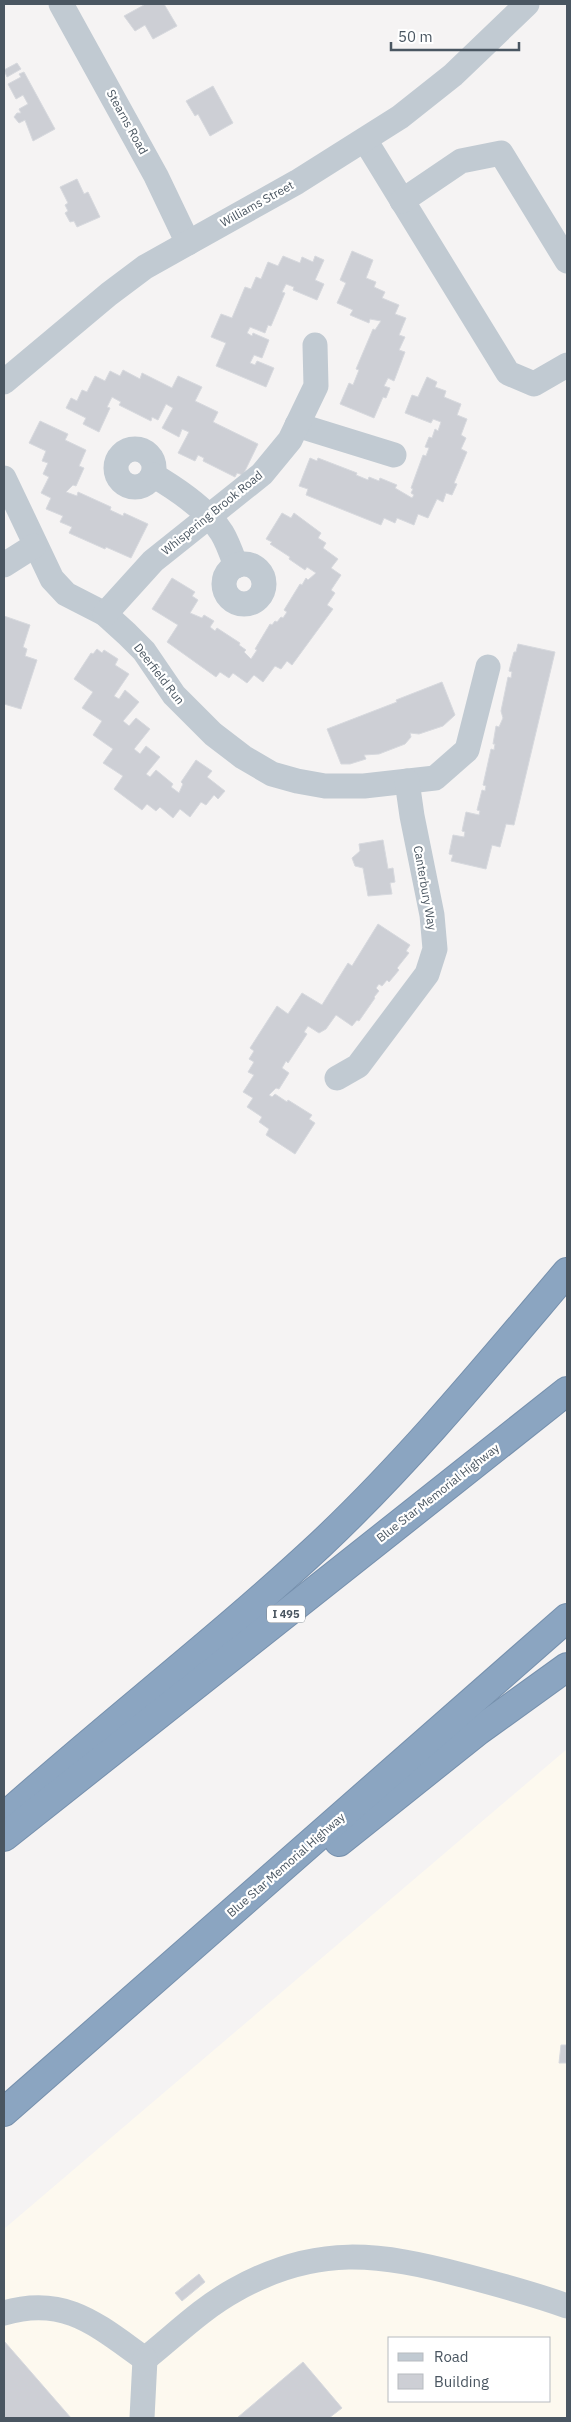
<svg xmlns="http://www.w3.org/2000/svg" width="571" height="2422" font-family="'IBM Plex Sans',sans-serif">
<rect width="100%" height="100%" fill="#f5f3f3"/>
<!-- commercial -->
<path fill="#fdf9ef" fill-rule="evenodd" d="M567 1749V2418H4V2229ZM390 2338H550V2401H390Z"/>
<!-- building -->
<g fill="#cdcfd5" stroke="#d7d9de">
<polygon points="143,4 164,4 177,26 153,39 145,25 135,31 124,16 144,5"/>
<polygon points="17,63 21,69 7,77 4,70"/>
<polygon points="24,72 55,129 33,141 25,120 19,123 14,117 17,113 21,113 19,109 28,104 23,95 16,99 8,84 21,77 19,74"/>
<polygon points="213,86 233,123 210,136 198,114 195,116 186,101"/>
<polygon points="77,179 84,194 88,192 100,217 77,227 74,221 70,222 65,213 68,211 65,205 68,203 60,187"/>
<polygon points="352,251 373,260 366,278 376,282 374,287 385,292 382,298 399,305 395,314 406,318 399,335 405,337 399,350 405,352 394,381 388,378 384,386 390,388 386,398 383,397 374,418 340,404 349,383 353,385 359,370 356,369 373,329 375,330 381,321 370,319 369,323 350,315 353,310 337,303 346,283 340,280"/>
<polygon points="283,256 300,263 302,257 313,262 315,256 324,260 315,280 324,284 317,300 293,290 294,287 286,284 282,292 285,293 271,326 268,325 265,333 250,327 247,333 252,336 253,333 269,340 262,358 254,355 250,363 255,365 257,361 274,368 266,387 216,366 226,343 211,337 221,314 232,318 245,287 251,289 256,277 261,279 268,262 278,266"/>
<polygon points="123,370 140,379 142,373 172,388 178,376 202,387 195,401 218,412 213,422 258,444 243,475 237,473 235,477 203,461 204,458 198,455 195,461 178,453 189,432 182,429 179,437 162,428 173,408 166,404 158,420 152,417 151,421 119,405 121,402 112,397 107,407 110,408 99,432 83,424 86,418 66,408 71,398 77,401 82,390 87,392 95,376 105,381 110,371 120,376"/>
<polygon points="427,377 437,382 435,387 446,391 444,397 461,404 457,415 467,419 461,435 466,438 461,449 467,452 454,483 457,484 452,495 446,493 443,502 437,499 428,518 418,514 414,525 397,518 395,523 384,518 381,525 306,495 308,489 299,486 310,458 317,461 318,458 357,473 356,475 368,480 369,477 379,481 380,478 397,485 395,488 412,498 414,495 411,493 413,489 411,488 423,455 426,456 429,448 425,447 429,437 432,438 435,429 438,431 441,422 433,419 431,423 405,413 412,395 418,397"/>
<polygon points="40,421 68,434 65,440 86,450 79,466 84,468 76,486 73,485 66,492 77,496 78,492 111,507 110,510 123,516 124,513 148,524 131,558 106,547 105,549 69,533 72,527 60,522 63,516 46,509 51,498 41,493 49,477 43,474 48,463 42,461 46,451 29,443"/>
<polygon points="282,513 291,518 294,513 321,533 318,538 326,543 323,548 338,559 331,568 341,575 331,590 335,593 327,605 333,609 292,665 287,661 281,669 275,666 263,682 254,675 247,683 233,673 229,678 220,672 216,677 167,642 178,625 152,609 172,578 195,592 192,596 198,600 190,613 202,618 204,615 214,621 210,627 215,631 217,628 240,643 239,645 246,650 244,652 251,659 257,650 255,649 270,624 272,625 275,621 277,622 281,617 283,618 287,612 284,610 300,584 302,585 306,578 308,580 316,573 307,567 305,570 289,559 290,557 270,544 272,542 266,539"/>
<polygon points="4,616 30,625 23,647 27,649 25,656 37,660 21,709 4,704"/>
<polygon points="518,644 555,652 514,825 506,824 500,847 492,845 486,869 451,861 453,855 449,854 453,835 464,837 465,832 462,831 466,812 479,815 480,811 477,810 482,790 485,791 486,786 483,785 491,749 494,750 495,744 493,744 496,726 499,727 503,718 501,711 508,677 511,678 512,672 509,671 514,652 516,652"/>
<polygon points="97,649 102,653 104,650 118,659 115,665 129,674 114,696 119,699 125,690 139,702 123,721 129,726 136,718 150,729 134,749 140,754 146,746 160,757 146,774 150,777 156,770 173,784 171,787 179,793 183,784 181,782 196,760 212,771 207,777 225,791 218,799 214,795 206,805 201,802 190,817 180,809 173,818 160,807 156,811 147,804 142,810 114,789 123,776 103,763 113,749 93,735 102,721 82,708 93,692 74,679 91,653 93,654"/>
<polygon points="442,682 455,715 443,726 419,734 410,733 411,737 405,744 379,754 364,755 366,759 350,764 341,764 327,729 397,702 396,700"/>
<polygon points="383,840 388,869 393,868 395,882 390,883 392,894 368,896 363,868 355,866 352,858 360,851 359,844"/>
<polygon points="378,924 410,945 406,951 409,953 397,968 399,970 389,982 387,980 382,986 379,984 376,988 379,991 374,997 375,998 359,1021 357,1020 352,1026 336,1015 326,1029 319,1033 308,1026 304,1032 307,1034 288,1063 286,1061 282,1068 289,1073 279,1089 276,1088 269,1095 272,1097 275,1094 287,1102 288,1100 312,1115 309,1119 315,1123 295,1154 266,1135 269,1129 259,1122 262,1117 247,1107 253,1098 243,1092 254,1075 248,1072 254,1062 249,1059 254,1051 250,1048 277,1006 288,1014 302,993 322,1005 348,963 352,966"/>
<polygon points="561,2045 567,2045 567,2063 559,2063"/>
<polygon points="199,2274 205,2282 182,2301 175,2293"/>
<polygon points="4,2341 71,2418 4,2418"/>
<polygon points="303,2362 342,2408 329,2418 237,2418"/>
</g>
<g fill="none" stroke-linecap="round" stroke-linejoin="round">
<!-- highway casing -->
<g stroke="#7690ad" stroke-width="30">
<g id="highway">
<path d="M4 1817C108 1724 219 1639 321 1544 410 1460 488 1365 567 1272"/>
<polyline points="4,1837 567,1391"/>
<polyline points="339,1842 478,1731 567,1667"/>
<polyline points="4,2112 567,1618"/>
</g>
</g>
<!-- minor -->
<g stroke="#c1cad2" stroke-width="25">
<polyline points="61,4 156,176 188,243"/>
<polyline points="365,140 508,373 534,384 567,365"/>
<polyline points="402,201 461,161 501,153 567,261"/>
<polyline points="4,382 109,294 145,267 297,182 400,117 453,75 527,4"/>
<polyline points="297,425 394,455"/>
<circle cx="135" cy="468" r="19"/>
<path d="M153 475C175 488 208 510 222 533 228 543 232 555 236 566"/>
<polyline points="4,478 52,579 66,594 105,614 127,634 144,651 174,695 213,734 243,757 272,774 297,781 325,786 364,786 435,778 467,750 488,667"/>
<circle cx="244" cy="584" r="20"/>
<polyline points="4,565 34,546"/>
<polyline points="105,614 153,561 262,474 290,440 316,386 315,345"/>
<polyline points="337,1078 358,1066 427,974 435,949 432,915 412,816 407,781"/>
<path d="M4 2313C65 2295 97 2325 145 2359 174 2336 202 2308 235 2290 317 2244 379 2253 466 2276 500 2285 534 2294 567 2306"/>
<polyline points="142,2418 145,2359"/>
</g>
<!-- highway -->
<use href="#highway" stroke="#8ba5c1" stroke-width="28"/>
</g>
<g text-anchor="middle" stroke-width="4.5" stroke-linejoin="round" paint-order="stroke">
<!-- shield labels -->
<rect fill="#fff" stroke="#808990" stroke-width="1" x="267" y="1605.5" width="38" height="17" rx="4"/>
<g font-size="11" font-weight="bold" fill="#4a5661">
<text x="286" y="1618">I 495</text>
</g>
<!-- street labels -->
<g font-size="12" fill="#4a5661" stroke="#fff">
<text transform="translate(127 122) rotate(61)" y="4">Stearns Road</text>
<text transform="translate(257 204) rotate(-29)" y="4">Williams Street</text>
<text transform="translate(212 513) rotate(-39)" y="4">Whispering Brook Road</text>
<text transform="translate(159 674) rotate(52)" y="4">Deerfield Run</text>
<text transform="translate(425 888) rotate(80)" y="4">Canterbury Way</text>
<text transform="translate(438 1493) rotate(-38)" y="4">Blue Star Memorial Highway</text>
<text transform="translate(286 1865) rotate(-41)" y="4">Blue Star Memorial Highway</text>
</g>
</g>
<!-- border -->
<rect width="571" height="2422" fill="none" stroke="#4a5661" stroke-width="10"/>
<!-- legend -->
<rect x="388" y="2337" width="162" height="65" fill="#ffffff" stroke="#b7bbc0"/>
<rect x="398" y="2353" width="25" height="8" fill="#c1cad2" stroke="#b7bbc0"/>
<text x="434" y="2362" font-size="15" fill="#4a5661">Road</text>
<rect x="398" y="2374" width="25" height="15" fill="#cdcfd5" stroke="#b7bbc0"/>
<text x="434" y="2387" font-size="15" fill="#4a5661">Building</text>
<!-- scale -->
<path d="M391 42v8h128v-8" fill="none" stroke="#4a5661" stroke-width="2.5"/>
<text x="398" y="42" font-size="15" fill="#4a5661" stroke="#ffffff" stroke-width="4" paint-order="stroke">50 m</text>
</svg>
